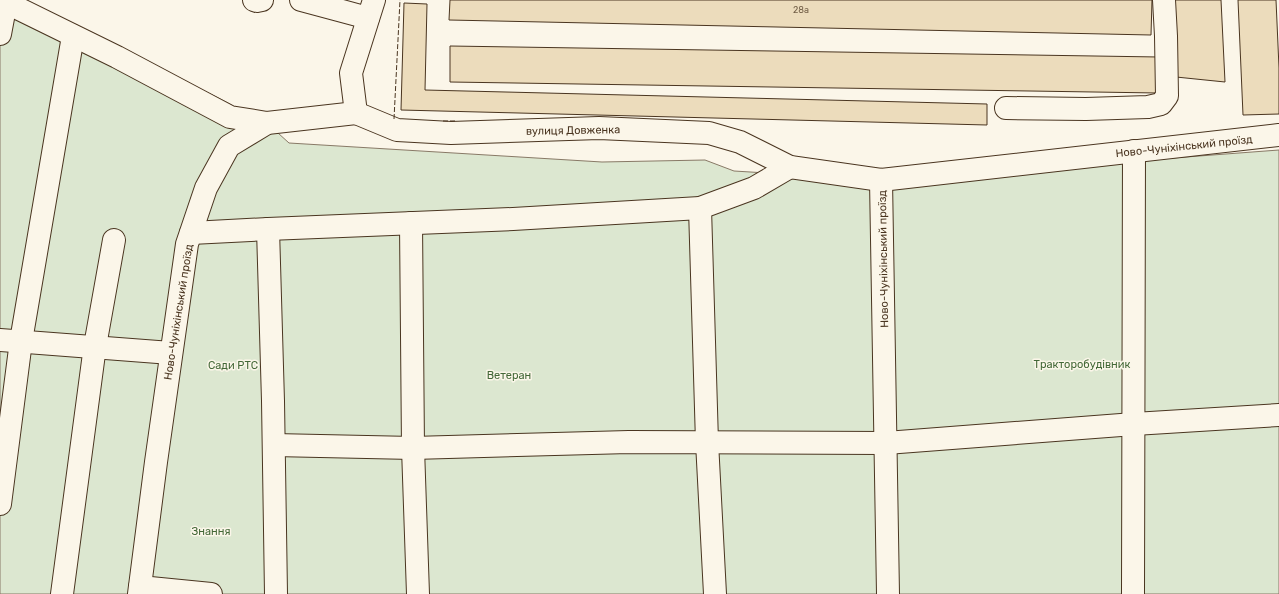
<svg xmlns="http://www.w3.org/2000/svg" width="1279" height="594" font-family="Rubik,sans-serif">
<rect width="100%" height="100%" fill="#fbf6e9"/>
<!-- green -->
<polygon fill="#dce7d0" stroke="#887966" points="0,0 25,0 232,105 263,126 267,123 289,143 602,162 705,160 734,171 881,180 1279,150 1279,594 0,594"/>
<!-- building -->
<g fill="#ecdcbc" stroke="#4a3520">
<polygon points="450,0 1152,0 1151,35 449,20"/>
<polygon points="1173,0 1221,0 1225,82 1176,77"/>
<polygon points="1238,0 1276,0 1279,68 1279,114 1243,115"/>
<polygon points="404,3 427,4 425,90 987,104 987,125 401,110"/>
<polygon points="450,46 1159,57 1158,93 450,82"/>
</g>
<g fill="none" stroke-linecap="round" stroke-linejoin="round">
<!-- minor casing -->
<g stroke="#4a3520" stroke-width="24">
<g id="minor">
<polyline points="1,0 117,57 230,117 267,123"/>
<polyline points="254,0 257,1 262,0"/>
<polyline points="301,0 368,18"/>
<polyline points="374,0 351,73 356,113 397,130 451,133 599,128 709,133 740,142 790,167 881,180 1279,135"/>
<polyline points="0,34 6,2"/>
<polyline points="1006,108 1086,109 1148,107 1161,104 1167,96 1166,36 1164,0"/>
<polyline points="881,180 888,594"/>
<polyline points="700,208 707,442 715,594"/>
<polyline points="411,223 413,448 418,594"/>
<polyline points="268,229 273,401 276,594"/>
<polyline points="191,233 268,229 513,219 700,208 754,188 790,167"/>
<polyline points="0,340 171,353"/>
<polyline points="274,445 413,448 629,442 886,443 1134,424 1279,415"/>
<polyline points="0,504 21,341 73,36"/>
<polyline points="140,587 211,594"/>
<polyline points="62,594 95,346 114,240"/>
<polyline points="139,594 156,462 187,244 206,188 229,146 267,123 356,113"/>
<polyline points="1133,594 1134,151"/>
</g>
</g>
<!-- minor -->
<use href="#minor" stroke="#fbf6e9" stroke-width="22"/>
<!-- fence -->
<g stroke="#4a3520" stroke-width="1" stroke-dasharray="5 2" stroke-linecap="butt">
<polyline points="394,119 400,0"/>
<polyline points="443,121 457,121"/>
</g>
</g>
<g text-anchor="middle" stroke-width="3" stroke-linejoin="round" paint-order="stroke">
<!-- number labels -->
<g font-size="9" fill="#725f47">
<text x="801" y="13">28а</text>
</g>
<!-- street labels -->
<g font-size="11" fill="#4a3520" stroke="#fbf6e9">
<text transform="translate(573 130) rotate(-1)" y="4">вулиця Довженка</text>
<text transform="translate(1184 146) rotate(-6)" y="4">Ново-Чуніхінський проїзд</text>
<text transform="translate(883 259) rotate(-91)" y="4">Ново-Чуніхінський проїзд</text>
<text transform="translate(178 312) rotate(-81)" y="4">Ново-Чуніхінський проїзд</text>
</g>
<!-- park labels -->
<g font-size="11" fill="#436837" stroke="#fbf6e9">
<text x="1082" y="368">Тракторобудівник</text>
<text x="233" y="369">Сади РТС</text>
<text x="509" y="379">Ветеран</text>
<text x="211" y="535">Знання</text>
</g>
</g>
</svg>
